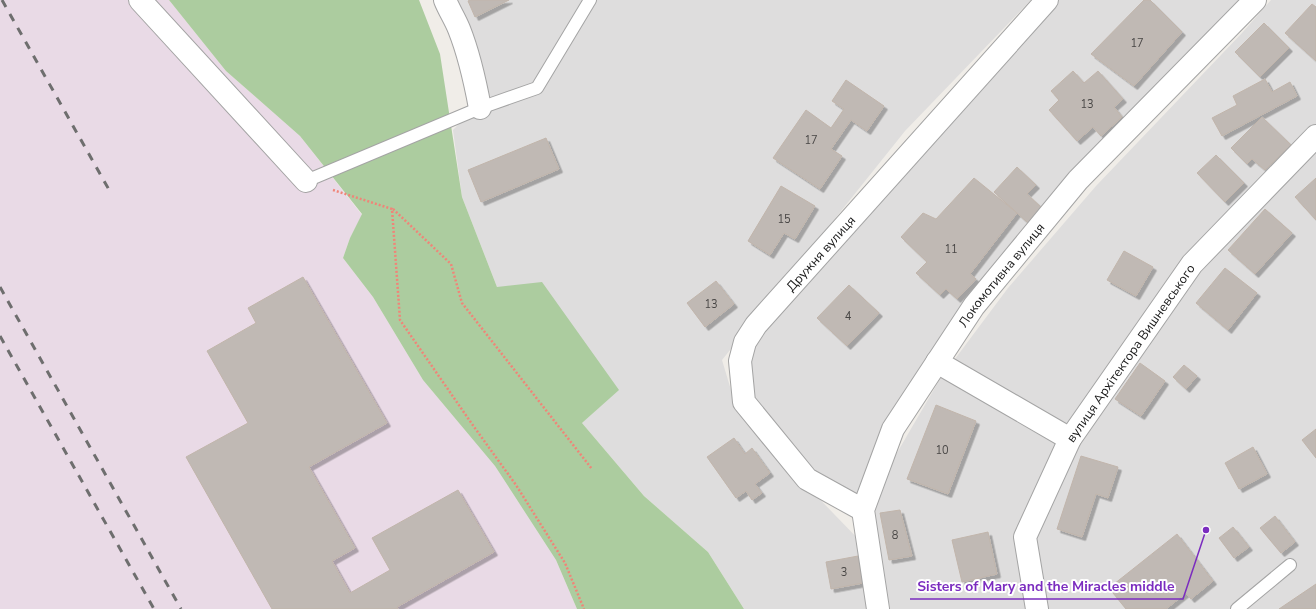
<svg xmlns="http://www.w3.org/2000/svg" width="1316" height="609" font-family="'Nunito Sans',sans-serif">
<defs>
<filter id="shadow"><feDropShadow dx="3.5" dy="3.5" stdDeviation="0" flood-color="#0004"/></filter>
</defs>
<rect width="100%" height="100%" fill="#f0ede8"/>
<!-- residential -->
<g fill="#dedddd">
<polygon points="452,0 1031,0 905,131 722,360 734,400 804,483 864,545 873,609 744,609 708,552 644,496 582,423 618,390 497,287 462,197 453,130 487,95"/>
<polygon points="1047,0 1255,0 1078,180 893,429 863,510 807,479 744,402 745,342"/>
<polygon points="1271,0 1316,0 1316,609 890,609 873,516 894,458 940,379 1008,288 1096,186 1242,33"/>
</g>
<!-- industrial -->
<polygon fill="#e9dae6" points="0,0 169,0 226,71 300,136 362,215 350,238 343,258 373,297 423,380 495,466 556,560 577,609 0,609"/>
<!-- forest -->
<polygon fill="#accc9f" points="169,0 419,0 440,54 462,197 497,287 542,282 619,390 582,423 644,496 708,552 744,609 577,609 556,560 495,466 423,380 373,297 343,258 350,238 362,214 300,136 226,71"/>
<!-- building -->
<g fill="#c0b9b4" stroke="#c1b5ab" filter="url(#shadow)">
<polygon points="470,0 509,0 475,17 468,1"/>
<polygon points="1144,0 1150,0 1182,32 1134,86 1091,54"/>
<polygon points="1312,4 1316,7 1316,61 1285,33"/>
<polygon points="1264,23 1289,48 1260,77 1235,52"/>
<polygon points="1073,71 1084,83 1098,71 1123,99 1114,107 1122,117 1101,136 1093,127 1077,141 1049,110 1059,100 1051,91"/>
<polygon points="1265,79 1272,92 1290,82 1297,96 1222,136 1212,118 1237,105 1233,96"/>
<polygon points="846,80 884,106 867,131 851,120 831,149 842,156 820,189 773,158 806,110 831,128 844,109 832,101"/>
<polygon points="1262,117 1291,145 1265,170 1252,159 1247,164 1231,148"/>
<polygon points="546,138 559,169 481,202 468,170"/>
<polygon points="1216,155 1244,183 1225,202 1197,173"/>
<polygon points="1017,167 1036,185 1027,194 1042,208 1028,223 994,192"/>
<polygon points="974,178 1017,213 970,274 976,279 957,299 946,289 940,295 916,273 927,262 901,237 923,213 936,219"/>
<polygon points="1316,178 1316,220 1295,197"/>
<polygon points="781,186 815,206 795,239 784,233 770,255 748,241"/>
<polygon points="1265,209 1292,233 1255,274 1228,250"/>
<polygon points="1124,251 1153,267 1136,296 1107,280"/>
<polygon points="1225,268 1257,293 1228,330 1196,303"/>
<polygon points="303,277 387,423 309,467 355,548 332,561 350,593 390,570 372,538 458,490 494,552 397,607 398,609 272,609 186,457 248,423 207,351 256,323 248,308"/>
<polygon points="716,281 734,304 705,327 687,303"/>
<polygon points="849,285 879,313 847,346 817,318"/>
<polygon points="1140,363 1165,381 1141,416 1115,399"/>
<polygon points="1184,365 1197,376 1186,389 1173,377"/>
<polygon points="936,405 976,421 948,494 907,479"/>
<polygon points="1316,429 1316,458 1302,440"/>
<polygon points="734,438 745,454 752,448 770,473 755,484 762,493 752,500 746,491 736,498 707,457"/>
<polygon points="1253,447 1267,474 1239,489 1225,463"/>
<polygon points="1081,456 1118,467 1108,498 1096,494 1082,537 1057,529"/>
<polygon points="900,510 912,556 889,560 880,513"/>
<polygon points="1275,516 1295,542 1281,553 1260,528"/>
<polygon points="1233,527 1249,547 1234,558 1219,538"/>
<polygon points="988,532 997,574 962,582 952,540"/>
<polygon points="1177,534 1213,581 1191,599 1186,593 1166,609 1126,609 1109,588"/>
<polygon points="858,556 863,583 831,589 826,562"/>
<polygon points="1316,584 1316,609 1279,609"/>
</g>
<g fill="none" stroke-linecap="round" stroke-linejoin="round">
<!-- lane casing -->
<g stroke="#a4a4a4" stroke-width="14">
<g id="lane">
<polyline points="306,181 480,108 537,88 590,0"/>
<polyline points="1237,609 1290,565"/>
</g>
</g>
<!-- street casing -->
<g stroke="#a4a4a4" stroke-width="24">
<g id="street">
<polyline points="140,0 306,181"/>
<path d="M445 0C449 10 455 19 459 29 469 54 475 81 480 108"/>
<polyline points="937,362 1070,439"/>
<path id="s1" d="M863 510 807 479 744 402 740 361 745 342 756 325 1047 0"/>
<path id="s2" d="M878 609 863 510 893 429 974 306 1078 180 1255 0"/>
<path id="s3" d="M1037 609 1025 537 1070 439 1192 264 1316 136"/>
</g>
</g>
<!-- path -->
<g stroke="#f08578" stroke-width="2.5" stroke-dasharray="2 2" stroke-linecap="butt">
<polyline points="333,190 392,209 400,320 472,424 516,485 565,563 584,609"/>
<polyline points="393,209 451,264 462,303 592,469"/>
</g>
<!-- lane -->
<use href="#lane" stroke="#fff" stroke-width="12"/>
<!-- street -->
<use href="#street" stroke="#fff" stroke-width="22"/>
<!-- rail -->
<g stroke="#6e6e6e" stroke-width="3" stroke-dasharray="8 8" stroke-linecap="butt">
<polyline points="2,0 112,195"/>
<polyline points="0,287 181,609"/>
<polyline points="0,336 154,609"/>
</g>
</g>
<g text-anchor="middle" stroke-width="4" stroke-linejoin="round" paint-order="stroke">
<!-- number labels -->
<g font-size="11" fill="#484645">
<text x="1137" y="47">17</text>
<text x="1087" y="108">13</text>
<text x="811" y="144">17</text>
<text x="784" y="223">15</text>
<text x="951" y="253">11</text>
<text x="711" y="308">13</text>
<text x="848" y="320">4</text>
<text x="942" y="454">10</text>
<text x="895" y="539">8</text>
<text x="844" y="576">3</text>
</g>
<!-- street labels -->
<g font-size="13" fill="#202020" stroke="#fff">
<text dy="5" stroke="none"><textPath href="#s1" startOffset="341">Дружня вулиця</textPath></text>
<text dy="5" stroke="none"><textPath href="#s2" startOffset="375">Локомотивна вулиця</textPath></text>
<text dy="5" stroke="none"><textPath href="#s3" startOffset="286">вулиця Архітектора Вишневського</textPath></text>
</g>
</g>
<!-- callouts -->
<path fill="none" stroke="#7b2cbf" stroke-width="1.5" d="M1206 530L1183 599H910"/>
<circle fill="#7b2cbf" stroke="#fff" stroke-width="1.5" cx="1206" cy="530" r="4"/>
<g font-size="14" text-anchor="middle" font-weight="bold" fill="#7b2cbf" stroke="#fff" stroke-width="4" stroke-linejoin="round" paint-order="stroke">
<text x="1046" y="591">Sisters of Mary and the Miracles middle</text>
</g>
</svg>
